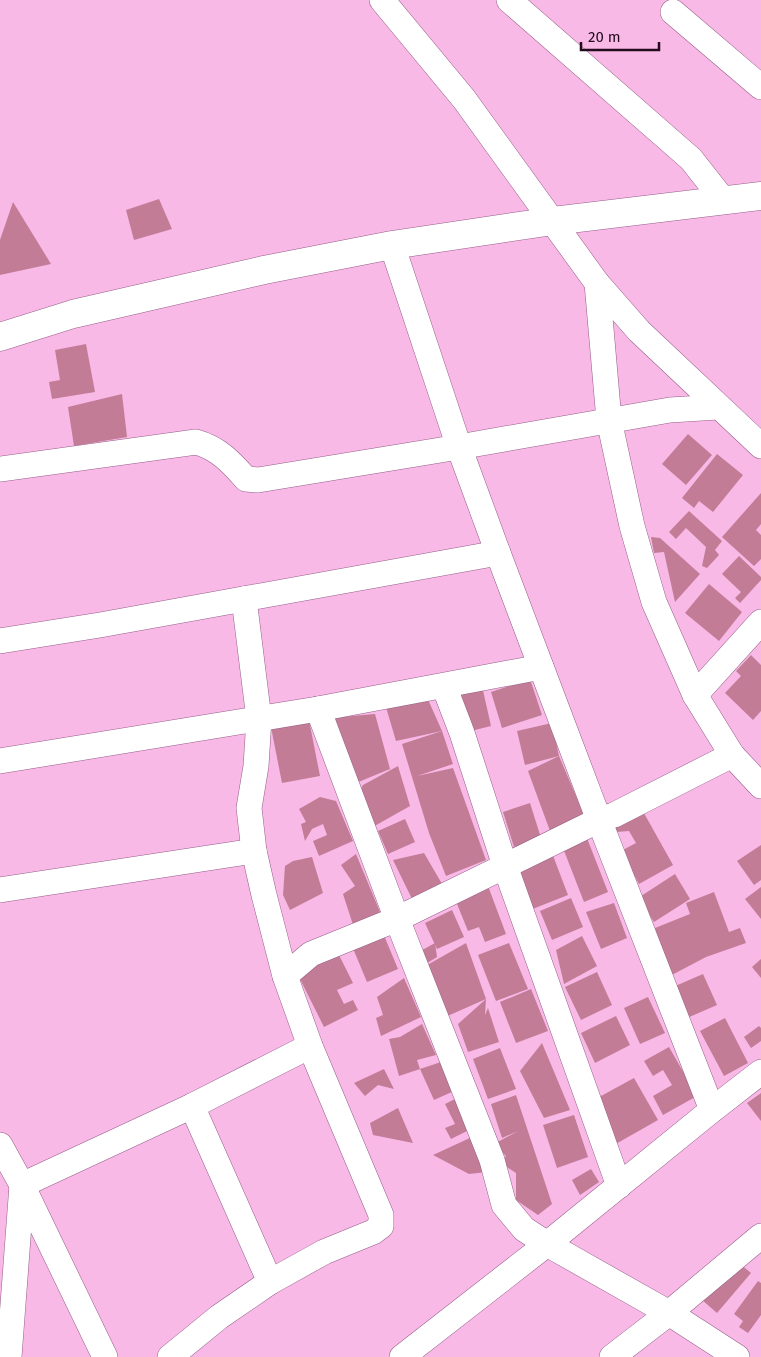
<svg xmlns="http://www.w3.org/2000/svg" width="761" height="1357" font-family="'Fira Sans',sans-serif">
<rect width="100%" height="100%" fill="#f8b9e7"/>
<!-- building -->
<g fill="#c37c96">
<polygon points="159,199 172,229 134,240 126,210"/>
<polygon points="13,202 51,264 0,275 0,240"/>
<polygon points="86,344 95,392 52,399 49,382 60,380 55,350"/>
<polygon points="122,394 127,437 74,446 68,407"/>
<polygon points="688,434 712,455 686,485 662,464"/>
<polygon points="717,454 743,475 713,512 699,501 694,508 682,498"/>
<polygon points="761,493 761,524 756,530 761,535 761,559 754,566 722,537"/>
<polygon points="689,511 722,541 715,550 719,555 707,568 702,566 706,547 686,528 676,539 669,532"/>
<polygon points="651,537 660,538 700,574 675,602 664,552 654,553"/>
<polygon points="739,556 761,577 761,580 740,603 735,598 741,592 722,574"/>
<polygon points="709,584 742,612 719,641 685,613"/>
<polygon points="751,655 761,665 761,711 753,720 725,693 741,676 736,671"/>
<polygon points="530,679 542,715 502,728 491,692"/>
<polygon points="482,686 491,726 471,731 447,694"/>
<polygon points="426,695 442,731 453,764 417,776 453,768 486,860 446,876 429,833 402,744 442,731 396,741 385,704"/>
<polygon points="375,714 390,769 356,783 329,718"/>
<polygon points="308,715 320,776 282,783 270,722"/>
<polygon points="552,723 559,756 525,765 517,731"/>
<polygon points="559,756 585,817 550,831 528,771"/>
<polygon points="398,766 410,806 371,828 360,790 363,785"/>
<polygon points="320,797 336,801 353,841 319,856 313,841 327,835 323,824 312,829 305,841 301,824 306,822 299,809"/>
<polygon points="530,803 541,838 514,847 503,812"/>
<polygon points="640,806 673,865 639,884 621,851 636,843 629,831 616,832 614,815"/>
<polygon points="405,819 415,842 388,854 378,831"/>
<polygon points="585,833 608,892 584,902 561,843"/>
<polygon points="761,845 761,880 754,885 737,861"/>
<polygon points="424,853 445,889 414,903 393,860"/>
<polygon points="552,853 568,895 530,910 514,868"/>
<polygon points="356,854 385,924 355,931 343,894 355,886 341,865"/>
<polygon points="312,857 323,893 290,910 283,895 285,866 293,861"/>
<polygon points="675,874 690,899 654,922 638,898"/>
<polygon points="488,886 506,934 485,942 479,927 468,931 455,899"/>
<polygon points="761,887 761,919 745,899"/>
<polygon points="714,892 729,932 740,928 746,943 706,957 668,977 655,928 690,914 686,903"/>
<polygon points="571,898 583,927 552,940 540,911"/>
<polygon points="614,903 627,938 601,949 586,912"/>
<polygon points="452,910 464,937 437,949 425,923"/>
<polygon points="383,933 398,969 367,982 352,946"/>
<polygon points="582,936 597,966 564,984 556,950"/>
<polygon points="435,943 437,957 424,965 417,953"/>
<polygon points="466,943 486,999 485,1015 488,1008 499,1042 468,1052 458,1024 486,999 443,1018 422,968"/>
<polygon points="509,943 528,989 496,1001 478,955"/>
<polygon points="338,953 353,983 337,990 344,1004 353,1000 358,1010 324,1027 297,973"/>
<polygon points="761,959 761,978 752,967"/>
<polygon points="597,972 612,1005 581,1020 565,987"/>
<polygon points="703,974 717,1005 687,1018 673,987"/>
<polygon points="404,978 421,1017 381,1036 376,1018 383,1015 377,997"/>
<polygon points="531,989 548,1031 516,1043 500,1002"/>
<polygon points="648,997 665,1033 640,1044 624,1008"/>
<polygon points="616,1016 630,1045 595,1063 581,1033"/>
<polygon points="725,1018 748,1063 724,1076 700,1031"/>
<polygon points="422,1024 436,1055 417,1060 420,1069 399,1076 389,1039 400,1037"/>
<polygon points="759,1026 761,1028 761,1041 751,1048 744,1037"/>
<polygon points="542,1043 570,1110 544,1118 520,1071"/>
<polygon points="669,1047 697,1096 663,1115 653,1096 672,1085 663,1070 653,1076 644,1061"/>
<polygon points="500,1048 516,1089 488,1099 473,1059"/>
<polygon points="441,1062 454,1091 434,1100 420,1069"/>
<polygon points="384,1069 394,1089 378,1085 365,1096 354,1083"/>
<polygon points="634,1078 658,1120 614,1145 590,1102"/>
<polygon points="761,1093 761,1121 747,1103"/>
<polygon points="516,1095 552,1204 538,1215 516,1200 516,1173 501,1163 506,1156 494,1144 518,1131 502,1138 491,1104"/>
<polygon points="457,1098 473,1128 451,1139 445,1128 455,1124 445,1104"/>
<polygon points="398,1108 413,1143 373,1135 370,1123"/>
<polygon points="574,1115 588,1157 557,1168 543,1125"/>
<polygon points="472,1137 487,1172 469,1174 433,1155"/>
<polygon points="591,1169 599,1182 580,1195 572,1180"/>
<polygon points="734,1259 751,1273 717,1313 701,1299"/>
<polygon points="758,1281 761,1283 761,1315 748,1333 739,1327 743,1321 734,1314"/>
</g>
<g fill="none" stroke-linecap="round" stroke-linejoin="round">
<!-- minor casing -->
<g stroke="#965e88" stroke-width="26">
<g id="minor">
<polyline points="382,0 464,99 597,283 639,331 761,446"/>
<polyline points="509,0 691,159 724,201"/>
<polyline points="673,12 761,87"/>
<polyline points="392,245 459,447 498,553 599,820 712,1110"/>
<polyline points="597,283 609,420 632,526 654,602 695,695 732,755 761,786"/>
<path d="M0 469 196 442C218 448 231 462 246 479L258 480 459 447 670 410 718 407"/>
<polyline points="0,641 100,625 498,553"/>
<polyline points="444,686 462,733 505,866 619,1186"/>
<polyline points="695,695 761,622"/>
<polyline points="318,709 397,919 492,1160 504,1205 524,1229 547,1244 669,1313 737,1357"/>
<polyline points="0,761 318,709 541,667"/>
<polyline points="0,890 254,851"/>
<polyline points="285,976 311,954 397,919 599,820 614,815 732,755"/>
<polyline points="192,1106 270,1282"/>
<polyline points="0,1145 22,1185 105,1357"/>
<polyline points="9,1357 22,1185 192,1106 310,1046"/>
<polyline points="170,1357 219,1317 270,1282 324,1252 373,1232 381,1226 381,1215 310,1046 285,976 264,895 254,851 249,808 256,766 259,719 244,599"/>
<polyline points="402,1357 547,1244 712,1110 761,1072"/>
<polyline points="612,1357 669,1313 761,1236"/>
</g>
</g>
<!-- tertiary casing -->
<g stroke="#965e88" stroke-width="29">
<polyline id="tertiary" points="0,337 73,314 264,270 392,245 553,221 761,196"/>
</g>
<!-- minor -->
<use href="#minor" stroke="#fff" stroke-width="25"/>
<!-- tertiary -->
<use href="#tertiary" stroke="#fff" stroke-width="28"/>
</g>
<!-- scale -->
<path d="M581 42v8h78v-8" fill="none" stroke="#210b1c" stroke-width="2.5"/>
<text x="588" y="42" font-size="15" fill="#210b1c" stroke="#f8b9e7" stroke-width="4" paint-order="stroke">20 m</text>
</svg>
